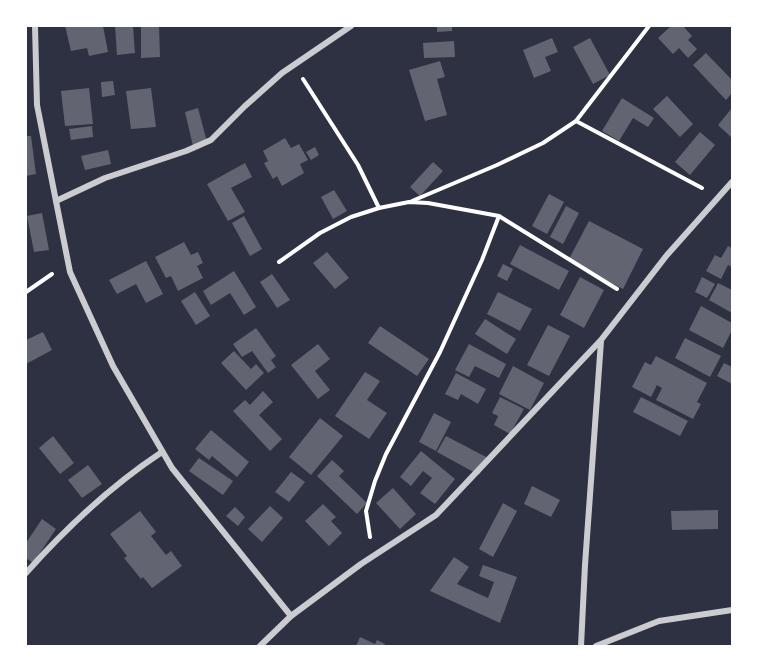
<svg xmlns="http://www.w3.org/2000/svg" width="758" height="672" font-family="'Exo 2',sans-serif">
<rect width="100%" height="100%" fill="#2d3142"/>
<!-- building -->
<g fill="#626471">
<polygon points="65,26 103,26 108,52 89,56 87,48 71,51"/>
<polygon points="115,26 133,26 135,53 117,55"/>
<polygon points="141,26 159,26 160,57 141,58"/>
<polygon points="437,26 452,26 452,31 437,32"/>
<polygon points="671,26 683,26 692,36 688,40 697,49 688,58 679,48 673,54 658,38"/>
<polygon points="552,38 558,52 545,57 551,71 534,78 523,50"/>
<polygon points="590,38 610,75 593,84 573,47"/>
<polygon points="454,41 455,57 424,58 423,43"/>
<polygon points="706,53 732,80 732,93 726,100 693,65"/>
<polygon points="440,61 445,77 437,79 447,115 425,121 409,70"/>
<polygon points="113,81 115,95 102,97 101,82"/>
<polygon points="89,88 93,124 65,126 61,91"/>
<polygon points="151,88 156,127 131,129 126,91"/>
<polygon points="667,96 693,124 680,137 653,109"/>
<polygon points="622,98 654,118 648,127 633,118 619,141 602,131"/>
<polygon points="198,108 207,142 193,146 185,112"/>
<polygon points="732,108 732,138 718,125"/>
<polygon points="92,126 93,137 71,140 69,129"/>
<polygon points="700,132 715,145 690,175 675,162"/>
<polygon points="26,136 31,136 36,174 26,176"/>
<polygon points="285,138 291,148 299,144 308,160 300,164 304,173 282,186 277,176 273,179 264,163 268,161 263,151"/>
<polygon points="315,147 319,155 311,160 306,152"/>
<polygon points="108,150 111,164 85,170 81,156"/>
<polygon points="433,162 443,171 420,196 410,187"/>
<polygon points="245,163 252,177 231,188 245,212 228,221 207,184"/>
<polygon points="334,190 347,211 333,219 321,197"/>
<polygon points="549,194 564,202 547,234 532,226"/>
<polygon points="566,206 579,213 563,244 550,237"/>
<polygon points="42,213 49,250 34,252 27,216"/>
<polygon points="244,216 262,249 250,256 232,223"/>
<polygon points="589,221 643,249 623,289 568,261"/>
<polygon points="184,242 191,255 198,252 203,263 197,266 203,278 178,291 171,276 166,278 155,257"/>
<polygon points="520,245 569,271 559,290 510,264"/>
<polygon points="728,246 732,248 732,267 728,265 721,279 706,271 715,255 721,258"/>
<polygon points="327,252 349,278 335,289 313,263"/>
<polygon points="146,261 163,294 146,303 136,284 117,294 109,280"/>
<polygon points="503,264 513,269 507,281 497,276"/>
<polygon points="234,271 256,307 244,315 230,293 211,305 203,291"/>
<polygon points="272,274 290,300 277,308 260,282"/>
<polygon points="580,277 604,290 584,328 560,315"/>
<polygon points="702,277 715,284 707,298 695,292"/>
<polygon points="718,283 732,290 732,313 709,300"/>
<polygon points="195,292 210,316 196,325 181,301"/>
<polygon points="498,292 532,309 520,331 487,314"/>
<polygon points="701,306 732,323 732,330 723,348 689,330"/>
<polygon points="485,319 516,339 507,354 475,334"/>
<polygon points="548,325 570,336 549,376 527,365"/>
<polygon points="380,326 429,359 417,376 368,343"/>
<polygon points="256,328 276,356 271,360 276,367 268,373 252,351 242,357 233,344"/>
<polygon points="43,332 52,350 26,364 26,340"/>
<polygon points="685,338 721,356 710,377 675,358"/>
<polygon points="318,344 330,359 315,371 330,390 318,399 291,365"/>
<polygon points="469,344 506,364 499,378 475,366 469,377 455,370"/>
<polygon points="234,351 251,369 256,364 264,373 246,390 221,363"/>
<polygon points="656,356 707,383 697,402 701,404 693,419 656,400 662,388 657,385 651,397 632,387 645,362 651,365"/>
<polygon points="724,363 732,367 732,384 717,376"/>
<polygon points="513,366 544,383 530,410 499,394"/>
<polygon points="365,372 380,381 367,400 387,413 369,439 335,416"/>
<polygon points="456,373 486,389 478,404 461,394 458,400 445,394"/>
<polygon points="263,391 273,402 259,415 282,439 270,451 233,411 245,400 250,405"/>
<polygon points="500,397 524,409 510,434 494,425 498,416 492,413"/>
<polygon points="641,397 688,421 680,436 633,412"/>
<polygon points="434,413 451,422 436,451 419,442"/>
<polygon points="320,418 343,436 311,475 289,457"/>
<polygon points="211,430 249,462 237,477 212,456 209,460 195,449"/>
<polygon points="53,436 74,463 60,474 39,448"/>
<polygon points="446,436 488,458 479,475 437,452"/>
<polygon points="421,451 455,479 435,504 420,493 432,478 423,471 411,486 400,477"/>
<polygon points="199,458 233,481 223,495 189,471"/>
<polygon points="332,460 344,471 339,476 367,503 357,514 317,476"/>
<polygon points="88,465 102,484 82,498 68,480"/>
<polygon points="291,472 305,482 289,502 275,492"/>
<polygon points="532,486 560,500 551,517 524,504"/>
<polygon points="393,488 416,514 400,529 376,503"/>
<polygon points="503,503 517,511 493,557 479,549"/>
<polygon points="323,504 336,517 331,521 342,533 329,546 305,521"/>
<polygon points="270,506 283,518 262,542 248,529"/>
<polygon points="235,507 245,517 238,526 226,516"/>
<polygon points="718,510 718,529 672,530 671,511"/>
<polygon points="140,511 156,532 151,536 166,555 171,551 182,566 152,588 143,577 141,579 124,558 127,556 110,534"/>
<polygon points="42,519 56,529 33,563 26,558 26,543"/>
<polygon points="454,557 469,567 457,584 488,598 494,582 479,576 483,565 517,577 500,623 430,591"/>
<polygon points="360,637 375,644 377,640 385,644 384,646 356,646"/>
</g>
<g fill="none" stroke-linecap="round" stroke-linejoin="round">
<!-- path -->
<g stroke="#fff" stroke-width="4">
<polyline points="303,79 358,165 379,208"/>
<polyline points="576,121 702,188"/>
<polyline points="412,201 497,165 543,143 576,121 649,26"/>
<polyline points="279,262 320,233 351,217 379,208 409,202 428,203 499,216 617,289"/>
<polyline points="26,292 52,274"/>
<polyline points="370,537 366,511 375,481 386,454 440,352 482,260 499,216"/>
</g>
<!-- minor -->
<g stroke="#caccd0" stroke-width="6">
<polyline points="35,26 37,105 70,272 113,366 172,468 291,616"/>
<polyline points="56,201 105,178 186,151 211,140 245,106 282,73 351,26"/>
<path d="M26 573C66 528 112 485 162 452"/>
<polyline points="260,646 291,616 361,564 436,515 601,340 667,255 732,182"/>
<polyline points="581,646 585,565 601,341"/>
<polyline points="596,646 659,621 732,610"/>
</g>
</g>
<!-- border -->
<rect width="758" height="672" fill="none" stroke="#ffffff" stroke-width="54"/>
</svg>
